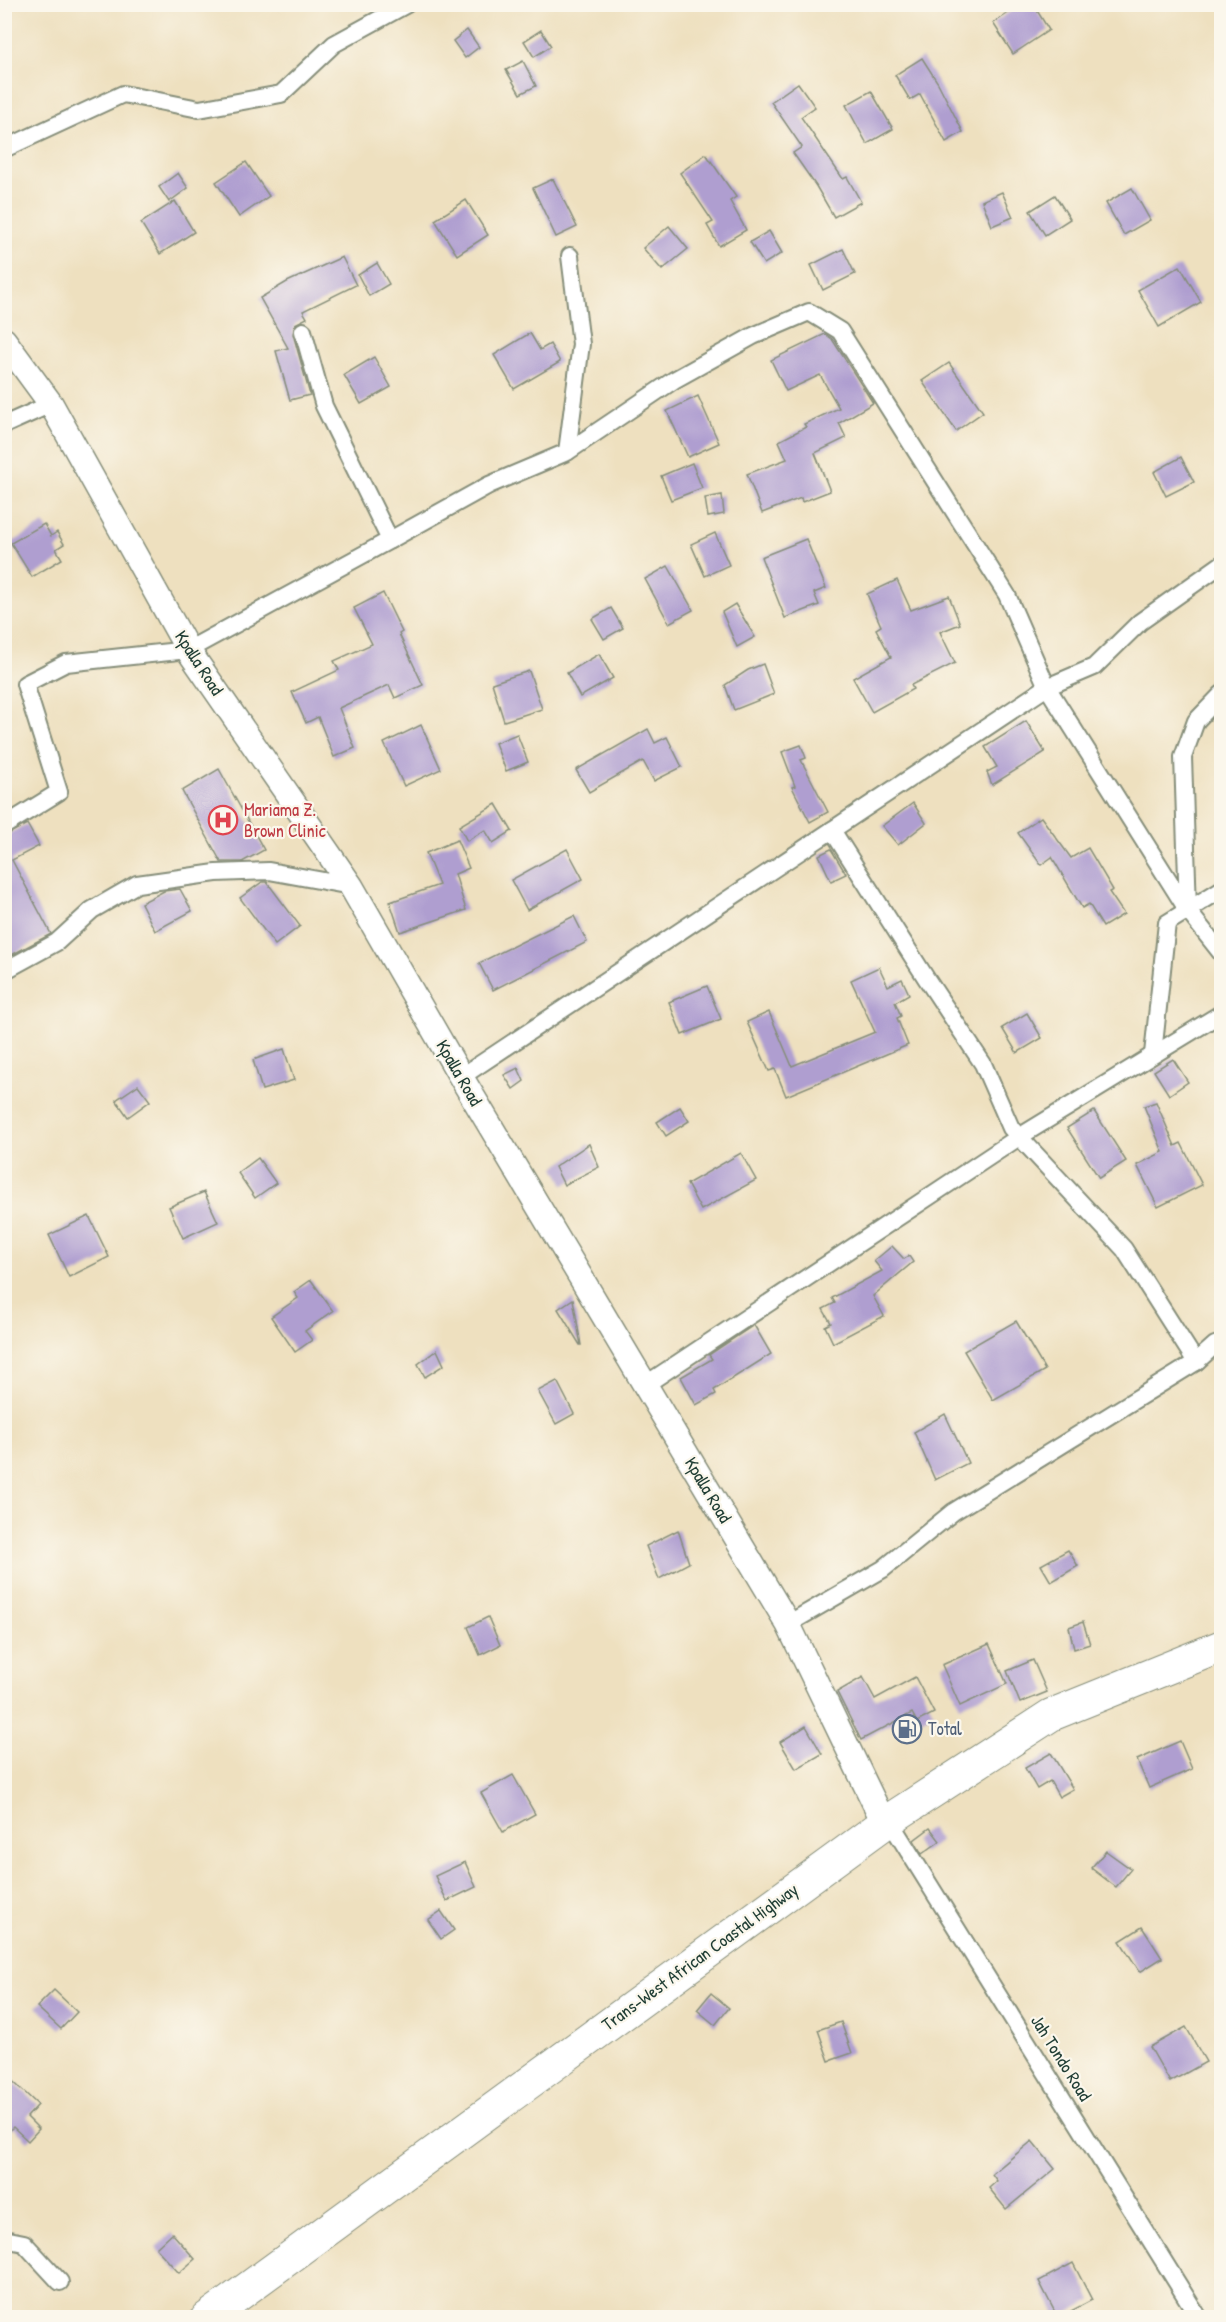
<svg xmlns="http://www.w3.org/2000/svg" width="1226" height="2322" font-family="'Patrick Hand',sans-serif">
<rect width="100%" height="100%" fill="#fbf7ec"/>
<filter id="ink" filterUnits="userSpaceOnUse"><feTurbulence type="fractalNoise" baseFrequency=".0167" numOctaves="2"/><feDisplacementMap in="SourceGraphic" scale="12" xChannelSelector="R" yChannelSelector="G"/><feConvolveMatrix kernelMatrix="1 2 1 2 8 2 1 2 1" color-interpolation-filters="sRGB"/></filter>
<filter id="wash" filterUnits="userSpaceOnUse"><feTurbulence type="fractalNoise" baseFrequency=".008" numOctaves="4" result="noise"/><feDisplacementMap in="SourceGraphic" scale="24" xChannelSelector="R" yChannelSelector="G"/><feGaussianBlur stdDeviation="1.35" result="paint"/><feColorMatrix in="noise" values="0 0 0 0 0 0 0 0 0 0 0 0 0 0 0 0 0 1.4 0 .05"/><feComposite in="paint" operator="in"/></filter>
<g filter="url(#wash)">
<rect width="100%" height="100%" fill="#eee0bf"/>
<g id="blocks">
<!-- building -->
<g fill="#af9ed0">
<polygon points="1022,4 1033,4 1049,30 1013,54 993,23"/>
<polygon points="467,30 479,47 465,58 453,41"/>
<polygon points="541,30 551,46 534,57 524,41"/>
<polygon points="922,58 938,83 963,132 946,142 920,94 910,100 895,75"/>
<polygon points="523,61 536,86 520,94 506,70"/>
<polygon points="798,83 815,107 801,117 843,179 847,177 861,202 834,217 816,186 793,153 802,147 771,102"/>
<polygon points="871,91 893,129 867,144 846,105"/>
<polygon points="706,154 736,197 730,201 746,230 719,246 707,225 713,222 680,173"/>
<polygon points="246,162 269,196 239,217 216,182"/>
<polygon points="178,173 188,188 169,202 159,187"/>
<polygon points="553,179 577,227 556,237 533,188"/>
<polygon points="1132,188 1150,220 1124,235 1106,203"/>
<polygon points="1002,192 1013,217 992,226 982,201"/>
<polygon points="1055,195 1070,219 1045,235 1030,211"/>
<polygon points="466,200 488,235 457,255 435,220"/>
<polygon points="175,201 194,232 160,254 141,223"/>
<polygon points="669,226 688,249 662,270 643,248"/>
<polygon points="769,231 782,253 764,264 750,242"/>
<polygon points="843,249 855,274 823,290 811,265"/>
<polygon points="342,257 356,285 303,311 307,318 295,324 293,334 310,395 290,400 276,351 288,348 260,298 287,282"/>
<polygon points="377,263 389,284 369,296 358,275"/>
<polygon points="1180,266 1201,302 1159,327 1138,290"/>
<polygon points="530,333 540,350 550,344 560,362 514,389 494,355"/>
<polygon points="825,334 832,339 873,403 839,423 846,438 815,453 830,491 802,502 801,498 762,513 747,474 787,459 779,441 806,427 804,424 839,408 820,375 786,391 771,360"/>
<polygon points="374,357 391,387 361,404 344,375"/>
<polygon points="949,363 983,412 956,431 922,381"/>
<polygon points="698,396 719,443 688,457 667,411"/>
<polygon points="1181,457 1194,482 1166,496 1154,472"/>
<polygon points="692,463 702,488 671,500 661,476"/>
<polygon points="722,495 724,514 708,517 705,498"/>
<polygon points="44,524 51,536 57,532 64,544 56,549 62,559 32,577 11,543"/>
<polygon points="715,533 729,565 705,576 691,544"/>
<polygon points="806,539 826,588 814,593 819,605 785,618 761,557"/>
<polygon points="668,566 693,610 669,623 645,579"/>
<polygon points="897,580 911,610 949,596 960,624 940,632 955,663 911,685 913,689 872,712 853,678 891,657 876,629 881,626 867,594"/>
<polygon points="383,593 402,632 399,634 423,685 395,698 389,685 339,708 355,748 334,757 318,717 306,723 292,692 339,670 334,661 372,644 354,608"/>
<polygon points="735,604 755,637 737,647 722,612"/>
<polygon points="611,608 623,628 604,639 592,619"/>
<polygon points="599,654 613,678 580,697 567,673"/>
<polygon points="763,664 774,694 734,710 725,685 748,670"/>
<polygon points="529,671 542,709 504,721 492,683"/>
<polygon points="1026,721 1045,752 992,785 987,772 997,767 985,747"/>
<polygon points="421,725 441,769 404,786 384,743"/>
<polygon points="648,729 655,743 667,737 682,767 654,781 643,761 589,792 576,770"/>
<polygon points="517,734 528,762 506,771 495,743"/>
<polygon points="801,745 806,758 801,760 828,812 810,822 792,787 795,786 782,752"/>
<polygon points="219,769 264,850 242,862 221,862 182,791"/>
<polygon points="913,803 926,823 898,845 882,826"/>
<polygon points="496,804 512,831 493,843 485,830 467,841 459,826"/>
<polygon points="1041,817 1071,858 1088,848 1113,890 1109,892 1124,914 1103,927 1089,904 1082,908 1052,857 1041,865 1018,833"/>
<polygon points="27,824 39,846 12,860 51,934 4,959 4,836"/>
<polygon points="457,840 469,868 455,874 466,910 400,932 390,902 439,885 426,853"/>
<polygon points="567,849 583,879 527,910 511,880"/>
<polygon points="831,849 846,874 831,881 819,855"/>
<polygon points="262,882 267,882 300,926 275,945 240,898"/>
<polygon points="180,889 192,911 155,931 141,903 164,891"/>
<polygon points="574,916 587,942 493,990 479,963"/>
<polygon points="879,967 888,986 902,979 909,994 895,1002 901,1016 897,1018 908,1045 786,1096 775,1069 769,1071 747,1022 769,1012 792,1066 875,1032 851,980"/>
<polygon points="707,986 721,1019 682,1035 669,1002"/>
<polygon points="1027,1013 1042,1038 1017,1053 1002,1028"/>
<polygon points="284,1049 294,1080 262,1090 253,1060"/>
<polygon points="1173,1059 1188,1082 1169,1095 1154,1071"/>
<polygon points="518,1068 524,1081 513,1089 504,1075"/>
<polygon points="138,1085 150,1101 128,1117 116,1100"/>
<polygon points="1156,1102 1175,1146 1181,1143 1202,1185 1158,1207 1137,1165 1163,1152 1144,1106"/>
<polygon points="680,1107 689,1121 666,1136 657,1122"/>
<polygon points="1094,1111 1126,1161 1099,1178 1067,1128"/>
<polygon points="589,1144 599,1167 564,1185 555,1167"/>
<polygon points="741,1153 756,1180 701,1210 687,1184"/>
<polygon points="258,1158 276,1183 255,1198 238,1173"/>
<polygon points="204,1192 218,1222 183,1238 169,1207"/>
<polygon points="89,1216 109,1257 69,1277 49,1235"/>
<polygon points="892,1246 904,1259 909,1256 913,1262 873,1296 884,1316 833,1343 825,1326 831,1323 823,1309 835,1303 832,1298 882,1271 874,1261"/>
<polygon points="311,1280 333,1311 305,1331 312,1340 295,1352 271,1317 298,1298 294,1292"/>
<polygon points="573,1299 581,1345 580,1345 558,1309"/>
<polygon points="1016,1321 1045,1370 993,1400 964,1351"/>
<polygon points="754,1325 771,1354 714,1390 716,1394 696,1405 681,1377 712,1359 709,1355"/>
<polygon points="437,1350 444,1365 425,1377 418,1364"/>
<polygon points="557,1381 574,1414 556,1424 538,1391"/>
<polygon points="945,1414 968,1463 935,1480 914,1432"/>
<polygon points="678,1530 689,1563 659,1579 646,1546"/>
<polygon points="1068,1550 1078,1566 1051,1582 1041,1565"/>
<polygon points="488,1617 500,1645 480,1655 468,1627"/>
<polygon points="1083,1622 1090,1644 1074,1649 1069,1627"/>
<polygon points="989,1644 1007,1684 960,1706 942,1665"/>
<polygon points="1033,1660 1047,1692 1020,1703 1007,1671"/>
<polygon points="863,1677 875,1699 915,1677 934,1713 917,1722 912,1713 861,1740 837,1692"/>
<polygon points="806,1726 822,1754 796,1769 780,1742"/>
<polygon points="1180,1741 1192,1769 1149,1788 1137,1760"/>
<polygon points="1051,1753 1073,1789 1059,1797 1050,1781 1037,1789 1025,1768"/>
<polygon points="513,1775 535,1814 503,1832 481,1793"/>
<polygon points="930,1828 940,1841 922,1854 914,1840"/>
<polygon points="1106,1851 1131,1869 1116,1887 1091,1868"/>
<polygon points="465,1862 476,1887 447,1901 435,1876"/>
<polygon points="441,1911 454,1930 441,1939 428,1920"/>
<polygon points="1142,1927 1162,1958 1140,1972 1120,1941"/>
<polygon points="54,1990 77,2012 61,2029 37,2007"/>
<polygon points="711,1993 729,2008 715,2025 697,2010"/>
<polygon points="841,2022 852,2053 829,2061 818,2030"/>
<polygon points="1186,2027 1206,2062 1170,2082 1150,2047"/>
<polygon points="4,2073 38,2105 27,2117 39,2129 28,2141 13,2127 4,2136"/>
<polygon points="1032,2141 1055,2169 1006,2209 989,2188 997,2181 992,2174"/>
<polygon points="172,2233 195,2259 179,2273 156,2248"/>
<polygon points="1073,2263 1092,2300 1058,2318 1039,2281"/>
</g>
</g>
</g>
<g filter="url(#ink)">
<use href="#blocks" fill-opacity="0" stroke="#868e7a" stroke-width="1.5"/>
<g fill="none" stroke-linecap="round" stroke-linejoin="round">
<!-- street casing -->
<g stroke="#868e7a" stroke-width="20">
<g id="street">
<polyline points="4,149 123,94 199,109 281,94 334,44 407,4"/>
<polyline points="4,425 51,404"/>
<polyline points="567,452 674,380 753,336 809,312 840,331 1007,595 1047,687 1188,911 1222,954"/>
<polyline points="390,540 489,485 567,452 581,344 570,256"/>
<polyline points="4,826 59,792 25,684 66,663 188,650 390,540 324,406 303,331"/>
<polyline points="832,830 926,978 983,1064 1011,1128 1124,1249 1196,1362"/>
<polyline points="1188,909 1183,757 1196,721 1222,694"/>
<polyline points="4,971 57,942 92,910 137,884 216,873 269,871 351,886"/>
<polyline points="1153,1054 1167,923 1222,889"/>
<polyline points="461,1077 1047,687 1094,667 1140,622 1222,564"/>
<polyline points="645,1385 1019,1137 1222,1013"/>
<polyline points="788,1624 883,1569 953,1512 1196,1362 1215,1345 1222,1343"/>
<polyline points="889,1820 1199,2318"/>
<polyline points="4,2239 24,2243 60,2282"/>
</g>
</g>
<!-- secondary casing -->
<g stroke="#868e7a" stroke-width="27">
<polyline id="secondary" points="4,340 51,404 188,650 351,886 461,1077 788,1624 884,1823"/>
</g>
<!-- highway casing -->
<g stroke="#868e7a" stroke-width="34">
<polyline id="highway" points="207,2318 889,1820 1051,1715 1222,1646"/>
</g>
<!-- street -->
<use href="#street" stroke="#fff" stroke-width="16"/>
<!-- secondary -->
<use href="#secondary" stroke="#fff" stroke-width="24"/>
<!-- highway -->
<use href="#highway" stroke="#fff" stroke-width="32"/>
</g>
</g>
<!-- icons -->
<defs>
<g id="hospital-ring" transform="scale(1.5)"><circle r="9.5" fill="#fbf7ec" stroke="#e0444e" stroke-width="1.5"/><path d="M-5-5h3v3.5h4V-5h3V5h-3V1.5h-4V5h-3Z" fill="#e0444e"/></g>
<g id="fuel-ring" transform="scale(1.5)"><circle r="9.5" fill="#fbf7ec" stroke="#5c6f8a" stroke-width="1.5"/><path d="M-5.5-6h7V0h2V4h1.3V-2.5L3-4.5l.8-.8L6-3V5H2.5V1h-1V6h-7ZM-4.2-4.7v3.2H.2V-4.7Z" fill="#5c6f8a"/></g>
</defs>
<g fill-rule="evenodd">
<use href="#hospital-ring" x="223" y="820"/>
<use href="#fuel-ring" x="907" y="1729"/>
</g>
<g text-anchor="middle" stroke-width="4.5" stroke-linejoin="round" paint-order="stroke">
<!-- street labels -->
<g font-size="18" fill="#1f3d34" stroke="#fbf7ec">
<text transform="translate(199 663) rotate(57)" y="6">Kpalla Road</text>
<text transform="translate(459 1073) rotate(60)" y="6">Kpalla Road</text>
<text transform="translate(708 1490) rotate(59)" y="6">Kpalla Road</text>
<text transform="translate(700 1957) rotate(-36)" y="6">Trans-West African Coastal Highway</text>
<text transform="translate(1061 2058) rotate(58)" y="6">Jah Tondo Road</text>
</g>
<!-- health labels -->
<g font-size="18" fill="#be3a42" stroke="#fbf7ec" text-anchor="start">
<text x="244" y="816">Mariama Z.<tspan x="244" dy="21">Brown Clinic</tspan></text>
</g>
<!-- service labels -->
<g font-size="18" fill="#4e5e75" stroke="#fbf7ec" text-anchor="start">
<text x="928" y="1735">Total</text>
</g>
</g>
<!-- margin -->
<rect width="1226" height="2322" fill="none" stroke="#fbf7ec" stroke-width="24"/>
</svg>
